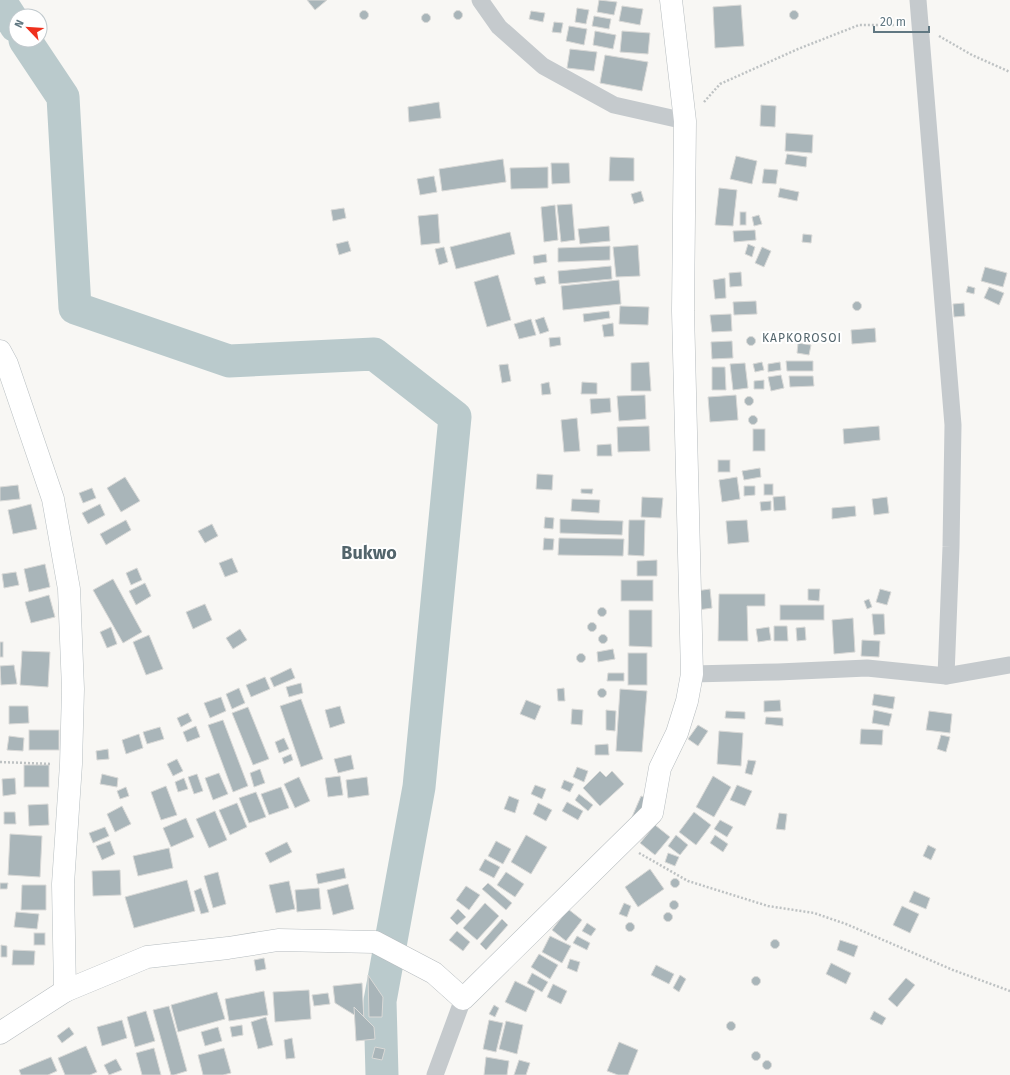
<svg xmlns="http://www.w3.org/2000/svg" width="1010" height="1075" font-family="'Fira Sans',sans-serif">
<rect width="100%" height="100%" fill="#f8f7f4"/>
<g fill="none" stroke-linecap="round" stroke-linejoin="round">
<!-- river -->
<g stroke="#bacacc" stroke-width="33">
<polyline points="0,1 16,26"/>
<polyline points="25,40 63,97 75,308 229,361 374,354 455,417 419,787 380,1001 382,1075"/>
</g>
</g>
<!-- building -->
<g fill="#a9b5b9" stroke="#d9d9d7">
<polygon points="307,0 327,0 315,10"/>
<polygon points="599,0 617,2 614,15 597,12"/>
<polygon points="741,5 744,46 715,48 713,7"/>
<polygon points="622,6 643,9 640,25 619,21"/>
<polygon points="577,8 589,10 586,24 575,22"/>
<circle cx="458" cy="15" r="4.5"/>
<circle cx="364" cy="15" r="4.5"/>
<circle cx="794" cy="15" r="4.5"/>
<polygon points="531,11 545,13 543,22 529,19"/>
<circle cx="426" cy="18" r="4.5"/>
<polygon points="594,16 611,19 609,29 592,26"/>
<polygon points="554,22 563,23 561,33 552,32"/>
<polygon points="569,26 587,29 584,45 566,41"/>
<polygon points="595,31 616,35 613,49 593,45"/>
<polygon points="622,31 650,33 648,54 620,52"/>
<polygon points="570,49 597,52 594,71 567,68"/>
<polygon points="605,55 648,62 642,91 600,83"/>
<polygon points="439,102 441,118 409,122 408,107"/>
<polygon points="761,105 776,106 775,127 760,126"/>
<polygon points="786,133 813,135 812,153 785,151"/>
<polygon points="787,154 807,157 806,167 785,164"/>
<polygon points="736,156 757,161 752,184 730,179"/>
<polygon points="610,157 634,158 634,181 609,181"/>
<polygon points="503,159 506,182 442,191 439,169"/>
<polygon points="551,163 569,163 570,183 552,184"/>
<polygon points="548,167 548,188 511,189 510,168"/>
<polygon points="764,169 778,170 776,184 762,183"/>
<polygon points="434,176 437,192 420,195 417,179"/>
<polygon points="719,188 737,190 733,226 715,225"/>
<polygon points="780,188 799,192 797,201 778,197"/>
<polygon points="641,191 644,201 634,204 631,194"/>
<polygon points="572,204 575,240 561,242 557,205"/>
<polygon points="555,205 558,240 544,242 541,207"/>
<polygon points="344,208 346,218 333,221 331,210"/>
<rect x="740" y="212" width="6" height="13"/>
<polygon points="438,214 440,243 421,245 418,216"/>
<polygon points="759,215 762,224 754,226 752,217"/>
<polygon points="609,226 610,241 580,244 578,229"/>
<polygon points="755,230 756,240 734,242 733,231"/>
<polygon points="510,232 515,254 456,269 450,247"/>
<polygon points="803,234 812,235 811,243 802,242"/>
<polygon points="348,241 351,251 339,255 336,244"/>
<polygon points="748,244 755,247 752,257 745,254"/>
<polygon points="638,245 640,276 616,277 613,247"/>
<polygon points="610,246 610,260 558,262 558,248"/>
<polygon points="444,247 448,262 439,265 435,249"/>
<polygon points="762,247 771,251 764,267 755,263"/>
<polygon points="546,254 547,262 534,264 533,256"/>
<polygon points="611,266 612,279 559,284 558,271"/>
<polygon points="985,267 1007,273 1003,287 981,281"/>
<polygon points="741,272 742,286 730,287 729,273"/>
<polygon points="498,275 511,320 487,327 474,282"/>
<polygon points="544,276 546,283 536,285 534,278"/>
<polygon points="725,278 726,298 715,299 713,280"/>
<polygon points="619,280 621,304 563,310 561,286"/>
<polygon points="968,286 975,288 974,294 966,292"/>
<polygon points="989,287 1004,293 999,305 984,298"/>
<polygon points="756,301 757,314 734,315 733,302"/>
<circle cx="857" cy="306" r="4.5"/>
<polygon points="964,303 965,316 954,317 953,304"/>
<polygon points="620,306 649,307 648,325 619,324"/>
<polygon points="609,311 610,318 584,322 583,314"/>
<polygon points="731,314 732,331 712,332 710,315"/>
<polygon points="544,317 549,331 540,334 535,320"/>
<polygon points="531,319 536,335 519,339 514,324"/>
<polygon points="613,323 614,336 604,337 602,325"/>
<polygon points="875,328 876,342 852,344 851,330"/>
<circle cx="751" cy="341" r="4.5"/>
<polygon points="560,337 561,345 550,347 549,338"/>
<polygon points="732,341 733,358 712,359 711,342"/>
<polygon points="798,343 811,345 809,355 797,353"/>
<polygon points="786,361 813,361 813,371 787,371"/>
<polygon points="649,362 651,391 631,391 631,363"/>
<polygon points="762,362 764,370 755,372 753,364"/>
<polygon points="780,362 781,370 768,372 768,364"/>
<polygon points="745,363 748,388 733,390 730,364"/>
<polygon points="508,364 511,381 502,383 499,365"/>
<polygon points="712,367 725,367 726,390 712,390"/>
<polygon points="781,375 784,388 771,391 768,377"/>
<polygon points="789,376 813,376 814,386 790,387"/>
<polygon points="764,380 764,389 754,389 754,381"/>
<polygon points="549,382 551,394 542,395 541,384"/>
<polygon points="582,382 597,383 597,394 581,394"/>
<polygon points="645,395 646,419 619,421 617,396"/>
<polygon points="736,395 738,420 710,422 708,397"/>
<circle cx="749" cy="401" r="4.5"/>
<polygon points="610,398 611,412 591,414 590,399"/>
<circle cx="753" cy="420" r="4.5"/>
<polygon points="577,418 580,451 564,452 561,420"/>
<polygon points="649,426 650,451 618,452 617,427"/>
<polygon points="879,426 880,440 844,444 843,429"/>
<rect x="753" y="429" width="12" height="22"/>
<polygon points="611,444 612,456 597,456 597,445"/>
<rect x="718" y="460" width="12" height="12"/>
<polygon points="760,468 761,477 744,480 742,471"/>
<polygon points="537,474 553,475 552,490 536,489"/>
<polygon points="125,477 140,501 121,512 107,488"/>
<polygon points="737,477 740,499 722,502 719,480"/>
<rect x="764" y="484" width="9" height="11"/>
<polygon points="18,485 20,499 0,501 0,487"/>
<polygon points="744,486 755,486 755,495 744,496"/>
<polygon points="92,488 96,498 83,503 79,493"/>
<polygon points="581,489 593,489 592,494 581,493"/>
<polygon points="785,496 786,510 774,511 773,497"/>
<polygon points="642,497 663,498 661,518 641,517"/>
<polygon points="887,497 889,513 874,515 872,499"/>
<polygon points="572,499 600,500 599,513 571,511"/>
<polygon points="771,501 771,510 761,511 760,502"/>
<polygon points="31,504 37,529 13,534 8,510"/>
<polygon points="100,504 105,515 88,524 82,513"/>
<polygon points="855,506 856,516 832,519 832,508"/>
<polygon points="545,517 554,518 553,529 544,528"/>
<polygon points="560,519 623,521 622,535 560,533"/>
<polygon points="126,520 131,530 106,545 100,534"/>
<polygon points="629,520 645,520 644,556 628,555"/>
<polygon points="747,520 749,542 728,544 726,521"/>
<polygon points="212,524 218,536 205,543 198,531"/>
<polygon points="544,538 554,539 553,550 543,550"/>
<polygon points="559,538 624,539 623,556 558,555"/>
<polygon points="232,558 238,572 225,577 219,563"/>
<polygon points="657,560 657,576 637,576 637,561"/>
<polygon points="45,564 50,587 29,592 24,569"/>
<polygon points="137,568 142,580 131,585 126,573"/>
<polygon points="16,572 19,585 4,588 2,574"/>
<polygon points="113,579 142,632 123,643 93,590"/>
<rect x="621" y="580" width="32" height="21"/>
<polygon points="145,583 151,596 136,605 129,591"/>
<polygon points="710,589 712,608 698,610 696,591"/>
<polygon points="808,589 820,589 819,601 808,600"/>
<polygon points="880,589 891,592 887,605 876,602"/>
<polygon points="719,594 765,594 765,606 747,606 748,641 718,641"/>
<polygon points="49,595 55,617 31,623 25,602"/>
<polygon points="869,599 872,607 867,609 864,601"/>
<polygon points="205,604 212,620 193,629 186,612"/>
<rect x="780" y="605" width="44" height="15"/>
<circle cx="602" cy="612" r="4.5"/>
<polygon points="629,610 652,610 652,647 629,646"/>
<polygon points="872,614 884,614 885,634 874,635"/>
<polygon points="853,618 855,652 834,654 832,620"/>
<circle cx="592" cy="627" r="4.5"/>
<polygon points="774,626 787,626 788,641 774,641"/>
<polygon points="111,627 117,644 107,648 100,632"/>
<polygon points="769,627 771,640 758,642 756,629"/>
<polygon points="805,627 806,640 797,641 796,628"/>
<polygon points="240,629 247,640 233,649 226,638"/>
<circle cx="603" cy="639" r="4.5"/>
<polygon points="149,635 163,669 146,675 133,642"/>
<polygon points="862,640 880,641 879,657 861,656"/>
<rect x="0" y="642" width="3" height="15"/>
<polygon points="613,649 615,659 598,662 597,652"/>
<polygon points="22,651 50,652 48,687 20,685"/>
<rect x="628" y="653" width="19" height="32"/>
<circle cx="581" cy="658" r="4.5"/>
<polygon points="14,665 17,684 1,685 0,666"/>
<polygon points="291,668 295,678 274,687 270,678"/>
<polygon points="608,673 624,673 624,681 607,681"/>
<polygon points="265,677 270,689 251,697 246,685"/>
<polygon points="301,683 303,693 289,697 286,687"/>
<polygon points="239,688 245,703 232,709 226,694"/>
<polygon points="564,688 565,701 558,701 557,689"/>
<circle cx="602" cy="693" r="4.5"/>
<polygon points="620,689 647,691 642,752 616,751"/>
<polygon points="874,694 895,697 893,709 872,705"/>
<polygon points="221,697 226,711 210,718 204,703"/>
<polygon points="301,699 323,759 301,767 280,706"/>
<polygon points="526,700 541,706 535,720 520,714"/>
<polygon points="780,700 781,711 764,712 764,701"/>
<polygon points="9,706 28,706 29,723 9,724"/>
<polygon points="340,706 345,723 330,728 325,710"/>
<polygon points="248,707 269,759 253,765 232,713"/>
<polygon points="572,709 583,710 582,725 571,724"/>
<polygon points="606,710 616,711 615,731 606,730"/>
<polygon points="874,710 892,714 889,726 872,723"/>
<polygon points="726,711 745,712 745,719 725,718"/>
<polygon points="929,711 952,714 950,733 926,730"/>
<polygon points="188,713 192,721 181,727 177,718"/>
<polygon points="766,717 783,718 783,726 765,724"/>
<polygon points="223,720 248,786 233,792 208,725"/>
<polygon points="698,725 708,731 698,746 688,739"/>
<polygon points="196,726 200,737 187,742 183,732"/>
<polygon points="160,727 164,739 147,744 143,732"/>
<polygon points="861,729 883,730 882,745 860,744"/>
<rect x="29" y="730" width="30" height="20"/>
<polygon points="719,731 743,733 741,766 717,764"/>
<polygon points="139,734 143,748 126,754 122,740"/>
<polygon points="941,735 950,737 946,752 937,749"/>
<polygon points="9,736 24,738 23,751 7,750"/>
<polygon points="284,738 289,749 279,753 275,742"/>
<polygon points="608,744 609,755 595,755 595,745"/>
<polygon points="108,749 109,759 97,760 96,751"/>
<polygon points="291,754 293,760 284,764 282,758"/>
<polygon points="351,755 354,769 338,773 334,759"/>
<polygon points="177,759 183,771 173,776 167,764"/>
<polygon points="748,760 756,761 752,775 745,773"/>
<rect x="24" y="765" width="25" height="22"/>
<polygon points="577,767 588,771 584,782 573,777"/>
<polygon points="260,769 265,783 254,787 250,773"/>
<polygon points="600,771 606,777 612,771 624,784 600,806 583,788"/>
<polygon points="219,773 228,794 213,800 205,778"/>
<polygon points="102,774 118,778 117,787 100,784"/>
<polygon points="197,774 203,791 194,794 188,777"/>
<polygon points="340,776 343,795 328,797 325,778"/>
<polygon points="713,776 731,787 714,817 696,807"/>
<polygon points="299,777 310,801 295,808 284,784"/>
<polygon points="367,777 369,795 348,798 346,780"/>
<polygon points="15,778 16,794 3,796 2,779"/>
<polygon points="184,778 188,789 178,792 175,782"/>
<polygon points="564,780 574,784 570,792 561,788"/>
<polygon points="535,785 546,789 542,799 531,794"/>
<polygon points="737,785 752,791 745,806 730,800"/>
<polygon points="166,786 177,815 161,820 151,792"/>
<polygon points="126,787 129,796 120,799 117,791"/>
<polygon points="281,787 289,808 269,815 261,794"/>
<polygon points="256,792 266,817 249,823 239,798"/>
<polygon points="579,794 593,805 588,811 575,800"/>
<polygon points="509,796 519,800 515,813 504,809"/>
<polygon points="641,796 659,804 651,825 632,817"/>
<polygon points="567,802 583,811 578,820 562,811"/>
<polygon points="237,803 247,827 230,835 219,810"/>
<polygon points="538,803 552,810 546,821 533,814"/>
<polygon points="48,804 49,825 29,826 28,805"/>
<polygon points="122,806 131,824 115,832 107,814"/>
<polygon points="215,811 227,840 209,848 196,819"/>
<polygon points="4,812 15,812 16,824 4,824"/>
<polygon points="694,812 711,825 696,845 679,832"/>
<polygon points="779,813 787,814 785,830 776,829"/>
<polygon points="186,818 194,837 171,847 163,828"/>
<polygon points="720,820 733,827 727,837 714,829"/>
<polygon points="655,825 670,837 655,855 640,843"/>
<polygon points="105,827 109,836 93,843 89,833"/>
<polygon points="10,834 42,836 40,877 8,875"/>
<polygon points="526,835 547,847 531,874 511,862"/>
<polygon points="676,835 688,845 680,855 668,846"/>
<polygon points="715,835 728,844 723,852 710,843"/>
<polygon points="110,841 115,854 102,860 96,846"/>
<polygon points="496,841 511,849 503,864 488,856"/>
<polygon points="287,842 292,852 270,863 265,853"/>
<polygon points="928,845 936,849 931,860 923,856"/>
<polygon points="169,848 173,868 138,876 133,856"/>
<polygon points="668,853 679,857 675,866 665,862"/>
<polygon points="485,859 500,867 494,878 479,870"/>
<polygon points="344,868 346,878 318,884 316,874"/>
<polygon points="650,869 664,889 638,907 625,887"/>
<polygon points="120,870 121,895 93,896 92,871"/>
<polygon points="218,872 226,904 213,908 204,876"/>
<polygon points="506,872 524,884 515,897 497,885"/>
<circle cx="675" cy="883" r="4.5"/>
<polygon points="187,880 195,911 134,928 125,897"/>
<polygon points="289,881 295,909 276,913 269,885"/>
<polygon points="0,883 8,883 7,889 0,889"/>
<polygon points="488,883 512,903 506,910 482,889"/>
<polygon points="348,884 354,909 333,915 327,890"/>
<polygon points="22,885 46,885 46,910 21,910"/>
<polygon points="466,886 480,895 469,910 456,900"/>
<polygon points="201,888 209,912 201,914 194,891"/>
<polygon points="319,888 321,909 297,912 295,890"/>
<polygon points="914,891 930,898 926,909 909,902"/>
<circle cx="674" cy="905" r="4.5"/>
<polygon points="485,903 499,916 477,940 463,928"/>
<polygon points="624,903 631,906 627,917 619,914"/>
<polygon points="902,906 919,914 910,933 893,925"/>
<polygon points="458,909 466,917 457,925 450,918"/>
<polygon points="568,909 582,920 566,941 552,930"/>
<polygon points="16,912 39,914 37,929 14,927"/>
<circle cx="668" cy="917" r="4.5"/>
<polygon points="502,919 508,925 486,950 480,944"/>
<circle cx="630" cy="927" r="4.5"/>
<polygon points="587,923 596,929 591,936 582,931"/>
<polygon points="457,931 470,942 463,951 449,940"/>
<rect x="34" y="933" width="11" height="12"/>
<polygon points="550,936 571,946 562,963 542,952"/>
<polygon points="577,936 590,943 587,950 573,943"/>
<circle cx="775" cy="944" r="4.5"/>
<polygon points="840,940 858,946 854,957 837,950"/>
<polygon points="1,945 7,946 7,957 1,957"/>
<polygon points="13,950 35,951 34,965 12,965"/>
<polygon points="539,954 558,965 550,979 531,967"/>
<polygon points="264,958 266,969 256,971 254,960"/>
<polygon points="570,959 580,962 577,972 567,968"/>
<polygon points="831,963 851,973 846,984 826,974"/>
<polygon points="656,965 674,974 669,984 651,975"/>
<polygon points="532,973 548,982 542,992 527,983"/>
<polygon points="368,975 383,997 382,1017 369,1017"/>
<polygon points="680,975 686,979 679,992 673,988"/>
<circle cx="756" cy="981" r="4.5"/>
<polygon points="906,978 915,985 897,1007 888,999"/>
<polygon points="515,981 535,991 526,1012 505,1002"/>
<polygon points="362,983 364,1021 335,1003 333,986"/>
<polygon points="553,984 567,991 561,1004 547,997"/>
<polygon points="309,990 311,1019 275,1022 273,992"/>
<polygon points="264,991 268,1015 229,1021 225,999"/>
<polygon points="217,992 225,1019 178,1032 171,1005"/>
<polygon points="328,993 330,1004 314,1006 312,995"/>
<polygon points="494,1005 499,1008 495,1017 489,1014"/>
<polygon points="169,1006 187,1071 174,1075 171,1075 153,1010"/>
<polygon points="354,1007 374,1027 375,1039 356,1041"/>
<polygon points="146,1011 155,1041 135,1047 127,1017"/>
<polygon points="874,1011 886,1018 882,1025 870,1019"/>
<polygon points="266,1017 273,1045 258,1049 251,1022"/>
<polygon points="122,1020 127,1038 102,1046 97,1027"/>
<polygon points="489,1020 503,1023 496,1052 483,1049"/>
<polygon points="506,1021 523,1025 517,1054 499,1049"/>
<circle cx="731" cy="1026" r="4.5"/>
<polygon points="242,1025 243,1035 232,1037 230,1027"/>
<polygon points="69,1027 74,1034 62,1043 57,1036"/>
<polygon points="218,1027 222,1041 205,1046 201,1032"/>
<polygon points="292,1038 295,1058 286,1059 284,1040"/>
<polygon points="619,1042 638,1050 628,1075 618,1075 607,1071"/>
<polygon points="86,1046 97,1072 90,1075 65,1075 58,1058"/>
<polygon points="375,1047 385,1049 382,1060 372,1058"/>
<polygon points="154,1048 161,1075 142,1075 136,1053"/>
<polygon points="224,1048 231,1073 223,1075 203,1075 198,1055"/>
<circle cx="756" cy="1056" r="4.5"/>
<polygon points="51,1057 57,1071 48,1075 21,1075 19,1070"/>
<polygon points="486,1057 509,1061 507,1075 484,1075"/>
<polygon points="116,1059 122,1070 109,1075 104,1065"/>
<polygon points="519,1060 530,1063 526,1075 514,1075"/>
<circle cx="767" cy="1065" r="4.5"/>
</g>
<g fill="none" stroke-linecap="round" stroke-linejoin="round">
<!-- secondary casing -->
<g stroke="#b7bec1" stroke-width="23">
<polyline id="secondary" points="0,351 7,364 53,499 69,589 73,689 71,764 63,884 65,991"/>
</g>
<!-- primary casing -->
<g stroke="#b6bcbf" stroke-width="23">
<polyline id="primary" points="0,1033 65,991 147,957 228,948 278,940 375,942 434,973 463,999 652,813 660,768 677,733 687,701 692,674 683,311 685,121 671,0"/>
</g>
<!-- path -->
<g stroke="#bec2c3" stroke-width="2.5" stroke-dasharray="2 2" stroke-linecap="butt">
<polyline points="939,36 972,55 1010,72"/>
<polyline points="704,102 720,84 798,49 859,25 903,25"/>
<polyline points="0,762 52,764"/>
<polyline points="639,853 688,881 768,906 814,913 846,924 953,970 1010,991"/>
</g>
<!-- street -->
<g stroke="#c5cacd" stroke-width="17">
<polyline points="480,0 499,27 543,66 614,105 685,121"/>
<polyline points="918,0 953,425 951,547 946,676"/>
<polyline points="692,674 778,672 867,668 946,676 1010,665"/>
<polyline points="435,1075 463,999"/>
</g>
<!-- secondary -->
<use href="#secondary" stroke="#fff" stroke-width="22"/>
<!-- primary -->
<use href="#primary" stroke="#fff" stroke-width="22"/>
</g>
<g text-anchor="middle" stroke-width="4" stroke-linejoin="round" paint-order="stroke">
<!-- quarter labels -->
<g font-size="12" letter-spacing="1" fill="#53656c" stroke="#fff">
<text x="802" y="342">KAPKOROSOI</text>
</g>
<!-- town labels -->
<g font-size="18" font-weight="bold" fill="#53656c" stroke="#fff">
<text x="369" y="559">Bukwo</text>
</g>
</g>
<!-- north arrow -->
<g transform="translate(28 28) rotate(295)"><circle r="19" fill="#ffffff" stroke="#c0c9cd"/>
<path d="M0-3L7 15L0 10L-7 15Z" fill="#ef301d"/>
<text y="-6" font-size="11" font-weight="bold" text-anchor="middle" fill="#617882">N</text>
</g>
<!-- scale -->
<path d="M874 26v6h55v-6" fill="none" stroke="#617882" stroke-width="2"/>
<text x="880" y="26" font-size="12" fill="#617882" stroke="#ffffff" stroke-width="3" paint-order="stroke">20 m</text>
</svg>
